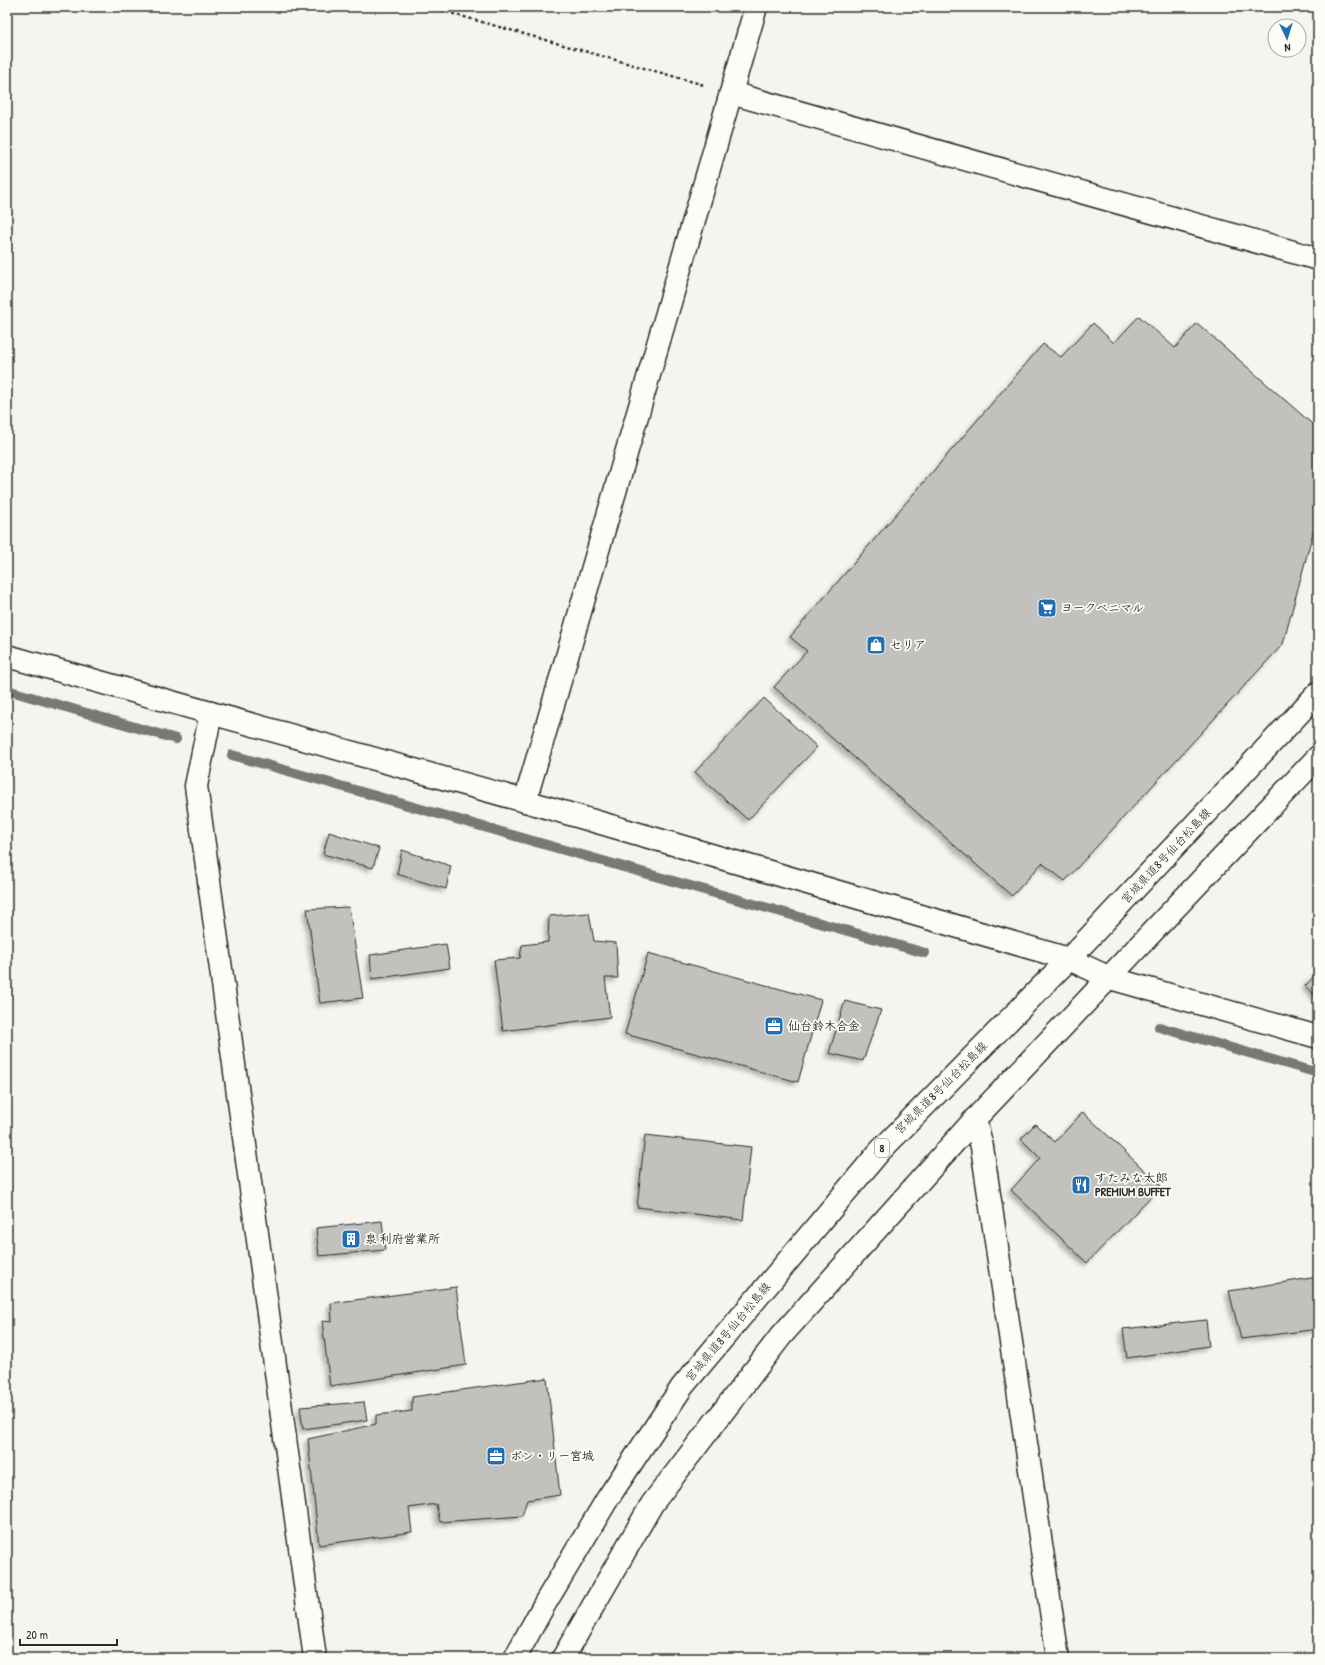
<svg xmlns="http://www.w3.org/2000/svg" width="1325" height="1665" font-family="'Patrick Hand','Klee One',sans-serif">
<defs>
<filter id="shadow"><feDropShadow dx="-3.5" dy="3.5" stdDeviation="2" flood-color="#0004"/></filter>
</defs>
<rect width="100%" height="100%" fill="#f5f4ef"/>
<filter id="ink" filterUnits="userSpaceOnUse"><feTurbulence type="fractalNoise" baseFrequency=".025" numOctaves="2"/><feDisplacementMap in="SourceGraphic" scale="8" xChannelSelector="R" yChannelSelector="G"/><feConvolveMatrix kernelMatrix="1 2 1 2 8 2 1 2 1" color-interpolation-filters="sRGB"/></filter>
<g filter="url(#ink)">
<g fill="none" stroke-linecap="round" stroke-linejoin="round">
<!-- stream -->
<g stroke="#797877" stroke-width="10">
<polyline points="7,690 176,739"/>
<polyline points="232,755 925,953"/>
<polyline points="1159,1027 1318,1073"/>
</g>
</g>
<!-- building -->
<g fill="#c2c1be" stroke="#2b2b2b" filter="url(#shadow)">
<polygon points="1139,316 1175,348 1197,323 1318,429 1318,514 1283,644 1065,881 1042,863 1012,896 774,687 807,651 790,637 1043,344 1061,357 1093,323 1114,343"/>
<polygon points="764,698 817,747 748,820 695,772"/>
<polygon points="329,832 379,848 373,868 323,854"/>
<polygon points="402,850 451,866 446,889 397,874"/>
<polygon points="349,907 363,998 320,1003 307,909"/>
<polygon points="589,913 594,941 616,943 618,978 605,978 610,1017 503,1031 494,960 520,958 522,945 548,942 549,916"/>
<polygon points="446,944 450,968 372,979 370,955"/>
<polygon points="648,953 821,1000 798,1082 625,1034"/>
<polygon points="1318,972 1318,998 1305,986"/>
<polygon points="845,1001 881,1010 863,1061 829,1053"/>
<polygon points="1083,1112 1161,1186 1087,1263 1011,1190 1040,1158 1021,1139 1035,1124 1055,1142"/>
<polygon points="645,1135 751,1147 743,1220 637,1207"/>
<polygon points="382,1221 385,1250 319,1256 316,1228"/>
<polygon points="1318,1277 1318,1329 1241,1339 1229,1291"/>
<polygon points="456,1287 466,1365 330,1386 322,1321 332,1322 331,1303"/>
<polygon points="1206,1320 1209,1346 1127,1358 1123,1329"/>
<polygon points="547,1378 560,1495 527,1500 522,1516 440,1522 436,1504 409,1508 412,1532 319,1545 308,1439 376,1424 376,1415 412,1411 412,1397"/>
<polygon points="364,1402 367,1420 303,1429 300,1407"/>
</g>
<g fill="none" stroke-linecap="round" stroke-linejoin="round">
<!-- minor casing -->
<g stroke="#2b2b2b" stroke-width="25">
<g id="minor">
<polyline points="731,93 1318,259"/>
<polyline points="211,713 196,786 315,1658"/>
<polyline points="525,801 756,7"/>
<polyline points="1110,978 1318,1037"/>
<polyline points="975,1119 982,1147 1058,1658"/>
</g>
</g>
<!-- tertiary casing -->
<g stroke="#2b2b2b" stroke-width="25">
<polyline id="tertiary" points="7,656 525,801 1069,959 1110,978"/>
</g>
<!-- primary casing -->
<g stroke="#2b2b2b" stroke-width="25">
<g id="primary">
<polyline points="515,1658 544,1605 608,1498 682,1387 880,1151 1069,959 1318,693"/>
<polyline points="563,1658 652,1504 781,1336 975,1119 1318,757"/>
</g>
</g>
<!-- path -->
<polyline stroke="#2b2b2b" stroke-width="2.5" stroke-dasharray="3 3" stroke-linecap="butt" points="429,7 704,85"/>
<!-- minor -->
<use href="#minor" stroke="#fdfcf7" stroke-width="22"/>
<!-- tertiary -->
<use href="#tertiary" stroke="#fdfcf7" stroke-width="22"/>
<!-- primary -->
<use href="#primary" stroke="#fdfcf7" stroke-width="22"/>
</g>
</g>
<!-- icons -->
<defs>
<g id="supermarket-square" transform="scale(1)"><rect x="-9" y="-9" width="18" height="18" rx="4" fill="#1f6fb2" stroke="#fdfcf7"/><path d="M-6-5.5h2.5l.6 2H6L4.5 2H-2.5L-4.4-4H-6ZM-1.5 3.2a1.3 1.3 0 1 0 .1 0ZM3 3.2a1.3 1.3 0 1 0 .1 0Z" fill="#fff"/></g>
<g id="shop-square" transform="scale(1)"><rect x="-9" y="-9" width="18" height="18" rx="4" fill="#1f6fb2" stroke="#fdfcf7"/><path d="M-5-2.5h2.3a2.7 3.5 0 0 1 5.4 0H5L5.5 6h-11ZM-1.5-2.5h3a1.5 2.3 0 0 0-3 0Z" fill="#fff"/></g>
<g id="office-square" transform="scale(1)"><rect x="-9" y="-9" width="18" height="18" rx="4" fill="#1f6fb2" stroke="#fdfcf7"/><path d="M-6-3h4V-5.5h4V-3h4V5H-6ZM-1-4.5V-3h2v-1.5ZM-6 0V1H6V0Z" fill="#fff"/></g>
<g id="restaurant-square" transform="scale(1)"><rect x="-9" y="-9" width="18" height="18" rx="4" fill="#1f6fb2" stroke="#fdfcf7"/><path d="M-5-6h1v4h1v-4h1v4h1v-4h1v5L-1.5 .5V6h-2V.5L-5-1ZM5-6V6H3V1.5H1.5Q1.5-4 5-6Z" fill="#fff"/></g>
<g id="building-square" transform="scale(1)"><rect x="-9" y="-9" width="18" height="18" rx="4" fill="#1f6fb2" stroke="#fdfcf7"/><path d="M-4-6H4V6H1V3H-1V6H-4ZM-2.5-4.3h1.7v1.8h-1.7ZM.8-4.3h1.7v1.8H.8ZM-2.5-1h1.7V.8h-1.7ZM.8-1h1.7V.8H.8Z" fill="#fff"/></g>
</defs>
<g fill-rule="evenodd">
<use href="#supermarket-square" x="1047" y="608"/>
<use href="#shop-square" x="876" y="645"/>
<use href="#office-square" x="774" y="1026"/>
<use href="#restaurant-square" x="1081" y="1185"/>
<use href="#building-square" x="351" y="1239"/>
<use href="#office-square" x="496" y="1456"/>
</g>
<g text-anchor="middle" stroke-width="3.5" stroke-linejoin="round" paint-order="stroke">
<!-- shield labels -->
<rect fill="#fdfcf7" stroke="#6a6a68" stroke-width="1" x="875" y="1139" width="14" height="18" rx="3"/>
<g font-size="11" font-weight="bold" fill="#2b2b2b">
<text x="882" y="1152">8</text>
</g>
<!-- poi labels -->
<g font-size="12" font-weight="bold" fill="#2b2b2b" stroke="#fdfcf7" text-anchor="start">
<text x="1061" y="612">ヨークベニマル</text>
<text x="890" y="649">セリア</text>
<text x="788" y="1030">仙台鈴木合金</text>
<text x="1095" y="1182">すたみな太郎<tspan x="1095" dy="14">PREMIUM BUFFET</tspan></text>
<text x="365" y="1243">泉 利府営業所</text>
<text x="510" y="1460">ボン・リー宮城</text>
</g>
<!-- street labels -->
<g font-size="12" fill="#2b2b2b" stroke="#fdfcf7">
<text transform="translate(1166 856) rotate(-47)" y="4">宮城県道8号仙台松島線</text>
<text transform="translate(941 1088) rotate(-45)" y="4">宮城県道8号仙台松島線</text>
<text transform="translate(728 1332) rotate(-50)" y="4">宮城県道8号仙台松島線</text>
</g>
</g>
<!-- margin -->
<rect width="1325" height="1665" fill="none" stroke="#fdfcf7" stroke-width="24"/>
<rect x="12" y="12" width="1301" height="1641" fill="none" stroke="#2b2b2b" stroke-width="1.5" filter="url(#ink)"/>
<!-- north arrow -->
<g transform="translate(1287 38) rotate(176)"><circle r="19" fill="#fdfcf7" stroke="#a9a8a5"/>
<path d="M0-3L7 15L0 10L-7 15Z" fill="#1f6fb2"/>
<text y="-6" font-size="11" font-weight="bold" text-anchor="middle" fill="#2b2b2b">N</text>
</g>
<!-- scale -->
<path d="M20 1639v6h97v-6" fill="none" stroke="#2b2b2b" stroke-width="2"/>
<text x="26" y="1639" font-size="12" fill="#2b2b2b" stroke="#fdfcf7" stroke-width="3" paint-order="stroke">20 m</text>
</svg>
